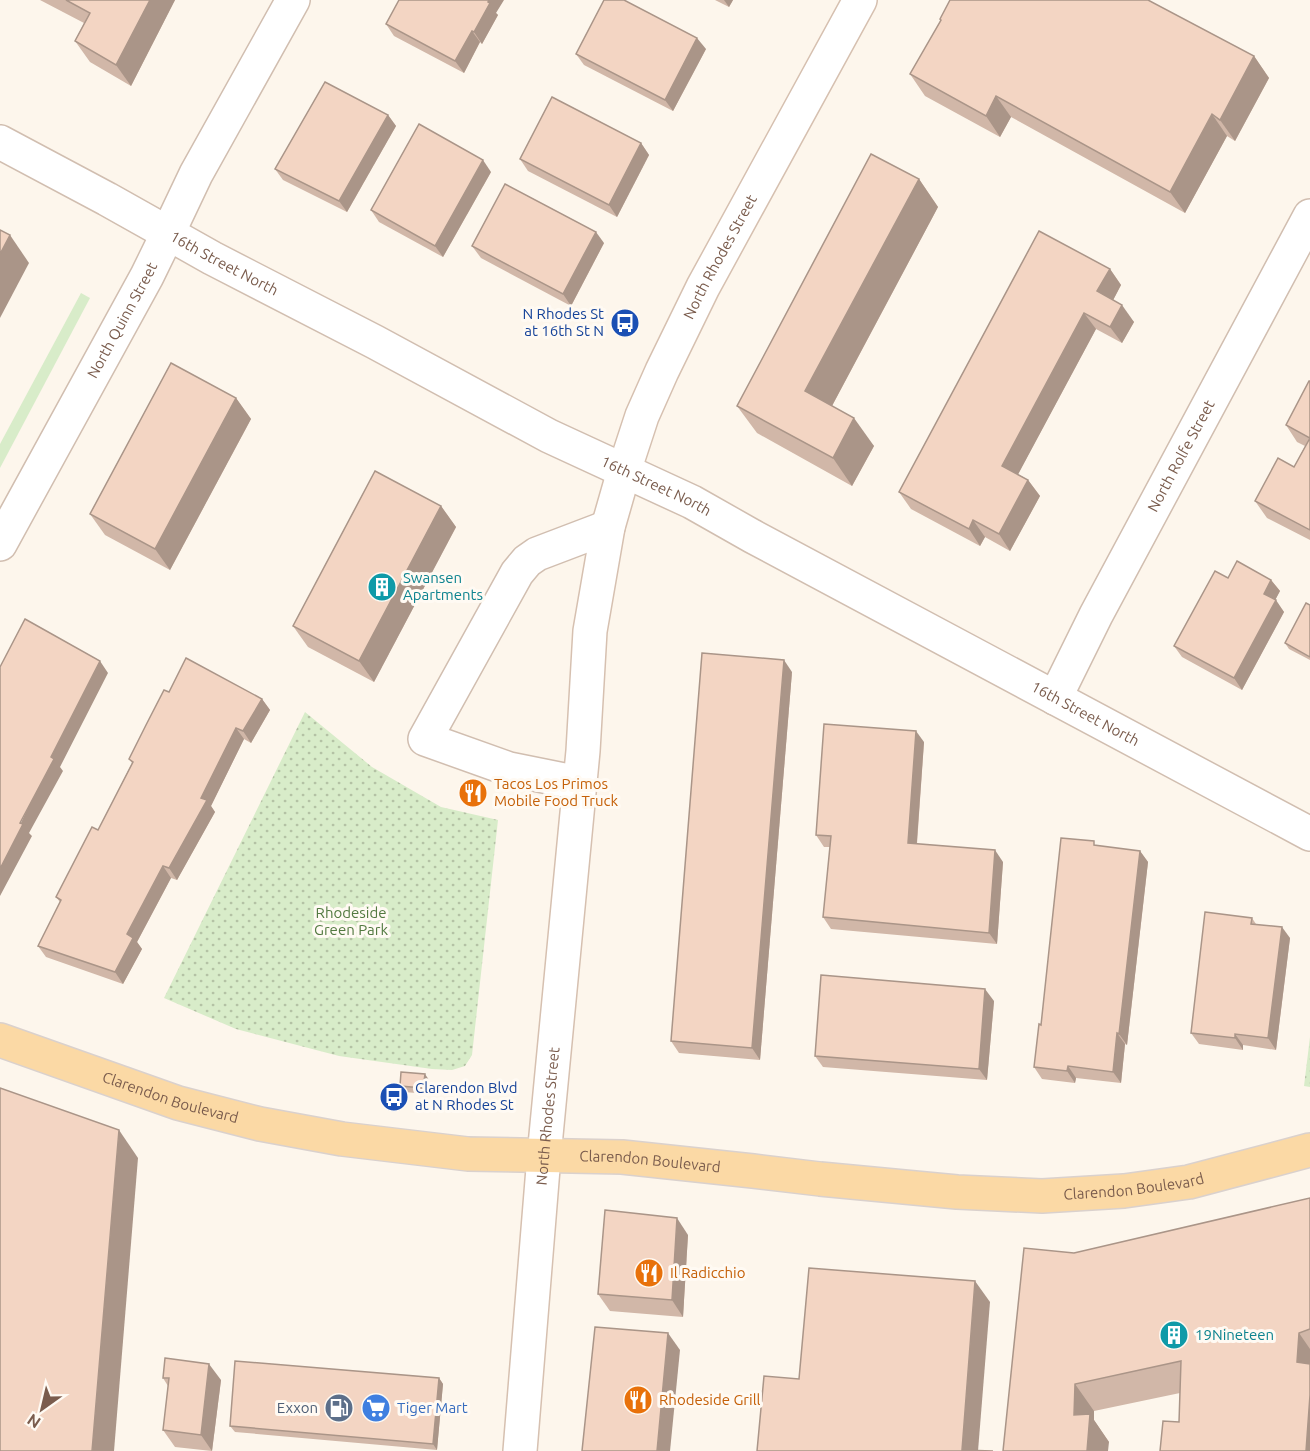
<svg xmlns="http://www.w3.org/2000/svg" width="1310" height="1451" font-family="Ubuntu,sans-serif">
<defs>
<pattern id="park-dots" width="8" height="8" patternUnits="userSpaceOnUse" patternTransform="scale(1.5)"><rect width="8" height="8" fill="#d8ecc9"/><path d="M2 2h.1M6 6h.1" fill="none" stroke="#b4c2a5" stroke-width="1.8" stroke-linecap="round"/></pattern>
</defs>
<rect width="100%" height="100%" fill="#fdf6ec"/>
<!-- grass -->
<polygon fill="#d8ecc9" points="81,293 90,298 0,468 0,444"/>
<!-- park -->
<g fill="url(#park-dots)">
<polygon points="305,712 372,767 441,807 498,820 472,1055 465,1066 452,1070 432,1069 339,1056 236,1029 164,998"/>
<polygon points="1310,1037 1310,1087 1304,1086"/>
</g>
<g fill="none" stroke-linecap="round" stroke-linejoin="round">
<!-- street casing -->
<g stroke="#d1beb0" stroke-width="36">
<g id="street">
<path id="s1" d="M0 142 107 199 212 258 375 342 549 436 692 502 752 536 1310 834"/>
<path id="s2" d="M0 544 147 276 168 233 196 174 293 0"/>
<path id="s3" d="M1055 698 1096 615 1310 216"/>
<polyline points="579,783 509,769 425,739 517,573 527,561 537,554 608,527"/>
</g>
</g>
<!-- secondary casing -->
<g stroke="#d6c0b0" stroke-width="36">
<g id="secondary">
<path id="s4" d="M520 1451 544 1156 583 751 590 631 608 527 624 471 642 416 662 371 703 287 860 0"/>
</g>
</g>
<!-- primary casing -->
<g stroke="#dad1cd" stroke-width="36">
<g id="primary">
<path id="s5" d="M0 1040 178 1103 260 1124 342 1139 468 1154 622 1157 753 1171 820 1179 957 1192 1042 1196 1124 1191 1189 1182 1310 1150"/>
</g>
</g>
<!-- street -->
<use href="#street" stroke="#fff" stroke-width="33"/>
<!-- secondary -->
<use href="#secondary" stroke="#fff" stroke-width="33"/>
<!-- primary -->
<use href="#primary" stroke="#fbd9a5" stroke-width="33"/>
</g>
<!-- wall -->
<g fill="#d1b7a8">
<polygon points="40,0 175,0 131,86 90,62 75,41 84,23"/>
<polygon points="715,0 733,0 729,7"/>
<polygon points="496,13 498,15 482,44 480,42 464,73 394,36 386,24"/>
<polygon points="940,19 1254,56 1269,78 1235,141 1227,136 1185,213 1011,117 1000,137 925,96 910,74 941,21"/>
<polygon points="706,49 673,111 584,65 576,54"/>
<polygon points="388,115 396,126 347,212 283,180 275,169"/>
<polygon points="641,143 649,155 617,217 528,171 520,159"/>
<polygon points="491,172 443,257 379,222 371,210"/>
<polygon points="919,179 938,207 832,406 874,446 852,486 757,433 737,406"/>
<polygon points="604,243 571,306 481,258 472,246"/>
<polygon points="1110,269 1121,285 1113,300 1134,322 1122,343 1096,329 1018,474 1028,480 1040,496 1010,551 985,537 980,546 911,509 899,492"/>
<polygon points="1310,381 1310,540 1267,518 1255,501 1294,467 1305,446 1297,442 1286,425"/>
<polygon points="236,398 251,419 170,570 105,535 90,514"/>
<polygon points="441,506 456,527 374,682 308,647 293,626"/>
<polygon points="1228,578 1271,580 1280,591 1275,600 1284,612 1242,690 1182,657 1174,646"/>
<polygon points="1310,605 1310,660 1289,649 1285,643"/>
<polygon points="792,672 760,1060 679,1053 671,1041"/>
<polygon points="169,692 262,699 270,710 251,743 244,739 211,806 215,812 177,880 171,878 137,942 142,949 123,984 46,957 38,946 60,902 56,897 98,830 132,763 129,759"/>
<polygon points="924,742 917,844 1003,862 997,944 831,929 823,917 830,847 824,847 816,835"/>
<polygon points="1097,846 1140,851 1148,862 1127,1045 1125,1044 1121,1083 1076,1078 1075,1083 1042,1079 1034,1067 1041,1025"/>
<polygon points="1252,918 1256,924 1290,938 1276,1050 1243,1045 1243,1050 1199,1044 1191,1033"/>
<polygon points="994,1001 987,1080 823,1067 815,1056"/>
<polygon points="429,1080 428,1094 404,1092 400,1086"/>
<polygon points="1310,1198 1310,1451 1179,1422 1180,1393 1094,1411 1094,1420 1109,1442 1003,1451 1074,1253"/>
<polygon points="688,1235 683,1317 610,1311 598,1294"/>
<polygon points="163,1378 221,1380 212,1451 175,1447 163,1430 168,1386"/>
<polygon points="439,1378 443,1384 437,1450 235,1432 230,1426"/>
</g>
<!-- shaded-wall -->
<g fill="#aa9588">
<polygon points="150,0 175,0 131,86 116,65"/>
<polygon points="489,0 504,0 496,13 498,15 482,44 474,32"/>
<polygon points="724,0 733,0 729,7"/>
<polygon points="472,31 480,42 464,73 455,61"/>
<polygon points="697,38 706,49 673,111 665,100"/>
<polygon points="1254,56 1269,78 1235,141 1220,120"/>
<polygon points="996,96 1011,117 1000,137 986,116"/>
<polygon points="1212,114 1227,136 1185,213 1170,192"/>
<polygon points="388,115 396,126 347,212 339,201"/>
<polygon points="641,143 649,155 617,217 609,205"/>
<polygon points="483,160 491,172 443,257 435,246"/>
<polygon points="919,179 938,207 825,419 805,391"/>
<polygon points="596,232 604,243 571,306 563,294"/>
<polygon points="10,235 29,263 0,318 0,254"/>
<polygon points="1110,269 1121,285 1109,308 1097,291"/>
<polygon points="1122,305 1134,322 1122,343 1110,327"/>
<polygon points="1084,313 1096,329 1014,482 1002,466"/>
<polygon points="236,398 251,419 170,570 155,549"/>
<polygon points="854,418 874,446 852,486 833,458"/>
<polygon points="1028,480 1040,496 1010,551 999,534"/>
<polygon points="441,506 456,527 374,682 359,661"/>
<polygon points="973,520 985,537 980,546 969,529"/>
<polygon points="1271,580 1280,591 1272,606 1264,594"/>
<polygon points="1276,600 1284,612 1242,690 1234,678"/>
<polygon points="784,660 792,672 760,1060 752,1048"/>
<polygon points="100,661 108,673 60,767 63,771 29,833 32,836 0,896 0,869 51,757"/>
<polygon points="262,699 270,710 251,743 243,731"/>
<polygon points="236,728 244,739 211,806 215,812 177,880 169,868 201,798"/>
<polygon points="916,731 924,742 916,854 908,843"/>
<polygon points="995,850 1003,862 997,944 989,933"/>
<polygon points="1140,851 1148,862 1127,1045 1119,1034"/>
<polygon points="163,866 171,878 137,942 142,949 123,984 115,972 127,934"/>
<polygon points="1282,927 1290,938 1276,1050 1268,1038"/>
<polygon points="985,989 994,1001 987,1080 979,1069"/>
<polygon points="1117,1033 1125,1044 1121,1083 1113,1072"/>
<polygon points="1235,1034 1243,1045 1243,1050 1235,1038"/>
<polygon points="1068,1066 1076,1078 1075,1083 1067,1071"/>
<polygon points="425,1074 429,1080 428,1094 423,1088"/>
<polygon points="119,1130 138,1158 114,1451 92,1451"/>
<polygon points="677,1218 688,1235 683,1317 672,1300"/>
<polygon points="975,1281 990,1302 978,1451 962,1450"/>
<polygon points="668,1333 680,1350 670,1451 657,1451"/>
<polygon points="1299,1333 1310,1349 1310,1380 1297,1362"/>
<polygon points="209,1364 221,1380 212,1451 201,1435"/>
<polygon points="439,1378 443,1384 437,1450 433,1444"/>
<polygon points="1075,1384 1094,1411 1094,1420 1109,1442 1108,1451 1087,1451 1074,1415"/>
<polygon points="1310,1396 1310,1451 1306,1451"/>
</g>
<!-- building -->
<g fill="#f3d5c3" stroke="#aa9588" stroke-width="1.5">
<polygon points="66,0 150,0 116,65 75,41 90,13"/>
<polygon points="399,0 489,0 488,2 490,3 474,32 472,31 455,61 386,24"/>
<polygon points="604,0 624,0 697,38 665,100 576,54"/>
<polygon points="950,0 1148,0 1254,56 1220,120 1212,114 1170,192 996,96 986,116 910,74 941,20 940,19"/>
<polygon points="325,82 388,115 339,201 275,169"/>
<polygon points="552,97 641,143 609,205 520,159"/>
<polygon points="419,124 483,160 435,246 371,210"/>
<polygon points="871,154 919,179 805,391 854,418 833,458 737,406"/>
<polygon points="505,184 596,232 563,294 472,246"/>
<polygon points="0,230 10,235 0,254"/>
<polygon points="1039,231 1110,269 1097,291 1122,305 1110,327 1084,313 1002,466 1028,480 999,534 973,520 969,529 899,492"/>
<polygon points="171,363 236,398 155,549 90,514"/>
<polygon points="1309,381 1310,381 1310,530 1255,501 1278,458 1294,467 1310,438 1286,425"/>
<polygon points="375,471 441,506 359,661 293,626"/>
<polygon points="1237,561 1271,580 1264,594 1276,600 1234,678 1174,646 1215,571 1228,578"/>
<polygon points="1306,603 1310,605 1310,657 1285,643"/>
<polygon points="25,619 100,661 51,757 54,759 20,823 23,824 0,869 0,667"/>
<polygon points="702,653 784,660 752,1048 671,1041"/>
<polygon points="186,658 262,699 243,731 236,728 201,798 207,800 169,868 163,866 127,934 133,938 115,972 38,946 61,900 56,897 92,827 98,830 133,762 129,759 146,725 164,690 169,692"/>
<polygon points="824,724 916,731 908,843 995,850 989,933 823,917 831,836 816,835"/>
<polygon points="1061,838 1094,841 1094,845 1140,851 1119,1034 1117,1033 1113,1072 1068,1066 1067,1071 1034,1067 1039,1024 1041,1025"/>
<polygon points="1205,912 1252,918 1251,924 1282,927 1268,1038 1235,1034 1235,1038 1191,1033"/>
<polygon points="821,975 985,989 979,1069 815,1056"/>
<polygon points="401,1072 425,1074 423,1088 400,1086"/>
<polygon points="0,1088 119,1130 92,1451 0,1451"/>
<polygon points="1310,1198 1310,1329 1299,1333 1297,1362 1310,1364 1310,1395 1306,1451 1160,1451 1163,1421 1179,1422 1181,1361 1075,1384 1074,1415 1090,1414 1087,1451 1003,1451 1024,1248 1074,1253"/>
<polygon points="605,1210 677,1218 672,1300 598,1294"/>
<polygon points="809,1268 975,1281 962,1450 993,1451 757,1451 764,1376 799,1379"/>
<polygon points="595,1327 668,1333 657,1451 582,1451"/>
<polygon points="165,1358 209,1364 201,1435 163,1430 169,1378 163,1378"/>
<polygon points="235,1361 439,1378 433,1444 230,1426"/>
</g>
<!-- icons -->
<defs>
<g id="bus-disc" transform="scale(1.5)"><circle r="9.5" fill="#1a4fb4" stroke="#fffaf3"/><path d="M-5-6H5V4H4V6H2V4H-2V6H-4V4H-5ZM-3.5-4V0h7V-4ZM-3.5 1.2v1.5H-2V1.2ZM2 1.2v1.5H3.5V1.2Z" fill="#fff"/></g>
<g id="building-disc" transform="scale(1.5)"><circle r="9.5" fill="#0f9aa8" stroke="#fffaf3"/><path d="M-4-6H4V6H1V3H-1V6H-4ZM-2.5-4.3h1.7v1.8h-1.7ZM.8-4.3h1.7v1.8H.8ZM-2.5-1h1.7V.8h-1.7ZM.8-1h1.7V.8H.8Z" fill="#fff"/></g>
<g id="restaurant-disc" transform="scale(1.5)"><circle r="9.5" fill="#e8710a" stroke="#fffaf3"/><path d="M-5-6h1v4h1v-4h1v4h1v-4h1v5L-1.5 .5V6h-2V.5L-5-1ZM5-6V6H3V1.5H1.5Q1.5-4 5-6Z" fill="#fff"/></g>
<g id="fuel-disc" transform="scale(1.5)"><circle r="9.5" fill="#5c6f8a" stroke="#fffaf3"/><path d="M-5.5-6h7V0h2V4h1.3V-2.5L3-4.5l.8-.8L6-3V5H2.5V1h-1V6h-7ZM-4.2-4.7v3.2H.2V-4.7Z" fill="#fff"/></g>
<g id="supermarket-disc" transform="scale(1.5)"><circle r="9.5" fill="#3f7fe0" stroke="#fffaf3"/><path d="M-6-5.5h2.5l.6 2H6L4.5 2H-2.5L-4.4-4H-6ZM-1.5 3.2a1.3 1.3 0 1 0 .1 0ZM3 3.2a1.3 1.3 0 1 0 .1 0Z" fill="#fff"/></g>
</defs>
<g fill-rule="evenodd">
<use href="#bus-disc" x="625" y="323"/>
<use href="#building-disc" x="382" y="587"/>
<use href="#restaurant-disc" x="473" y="793"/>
<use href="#bus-disc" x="394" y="1097"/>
<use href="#restaurant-disc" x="649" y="1273"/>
<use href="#building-disc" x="1174" y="1335"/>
<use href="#restaurant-disc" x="638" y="1400"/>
<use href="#fuel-disc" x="339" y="1408"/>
<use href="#supermarket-disc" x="376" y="1408"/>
</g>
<g text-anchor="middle" stroke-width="6" stroke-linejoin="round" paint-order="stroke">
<!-- street labels -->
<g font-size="15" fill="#7a5c4d" stroke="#fffaf3">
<text dy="5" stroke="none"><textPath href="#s4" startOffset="1222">North Rhodes Street</textPath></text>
<text dy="5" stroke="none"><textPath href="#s1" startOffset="255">16th Street North</textPath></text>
<text dy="5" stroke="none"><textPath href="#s2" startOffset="255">North Quinn Street</textPath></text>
<text dy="5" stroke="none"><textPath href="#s3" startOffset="273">North Rolfe Street</textPath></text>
<text dy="5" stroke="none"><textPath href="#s1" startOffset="741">16th Street North</textPath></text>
<text dy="5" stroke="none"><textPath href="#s1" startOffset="1227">16th Street North</textPath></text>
<text dy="5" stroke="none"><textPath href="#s5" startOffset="180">Clarendon Boulevard</textPath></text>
<text dy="5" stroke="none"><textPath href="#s4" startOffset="336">North Rhodes Street</textPath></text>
<text dy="5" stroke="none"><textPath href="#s5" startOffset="666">Clarendon Boulevard</textPath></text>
<text dy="5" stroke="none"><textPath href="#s5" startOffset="1152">Clarendon Boulevard</textPath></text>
</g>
<!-- transit labels -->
<g font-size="15" fill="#164399" stroke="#fffaf3" text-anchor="end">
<text x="604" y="319">N Rhodes St<tspan x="604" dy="17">at 16th St N</tspan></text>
<text x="415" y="1093" text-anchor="start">Clarendon Blvd<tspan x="415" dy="17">at N Rhodes St</tspan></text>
</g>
<!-- culture labels -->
<g font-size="15" fill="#0d838f" stroke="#fffaf3" text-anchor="start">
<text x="403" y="583">Swansen<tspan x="403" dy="17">Apartments</tspan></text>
<text x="1195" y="1340">19Nineteen</text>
</g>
<!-- food labels -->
<g font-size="15" fill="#c56008" stroke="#fffaf3" text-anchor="start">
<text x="494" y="789">Tacos Los Primos<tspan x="494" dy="17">Mobile Food Truck</tspan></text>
<text x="670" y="1278">Il Radicchio</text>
<text x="659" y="1405">Rhodeside Grill</text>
</g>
<!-- park labels -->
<g font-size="15" fill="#537a41" stroke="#fffaf3">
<text x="351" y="918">Rhodeside<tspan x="351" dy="17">Green Park</tspan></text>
</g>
<!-- service labels -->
<g font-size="15" fill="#4e5e75" stroke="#fffaf3" text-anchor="end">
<text x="318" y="1413">Exxon</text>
</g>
<!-- shop labels -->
<g font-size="15" fill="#366cbe" stroke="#fffaf3" text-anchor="start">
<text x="397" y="1413">Tiger Mart</text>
</g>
</g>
<!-- north arrow -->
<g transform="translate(42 1409) rotate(214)" stroke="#fffaf3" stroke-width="4.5" paint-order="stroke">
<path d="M0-4.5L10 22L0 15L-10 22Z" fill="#7a5c4d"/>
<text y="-9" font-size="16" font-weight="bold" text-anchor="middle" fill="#7a5c4d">N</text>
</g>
</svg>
